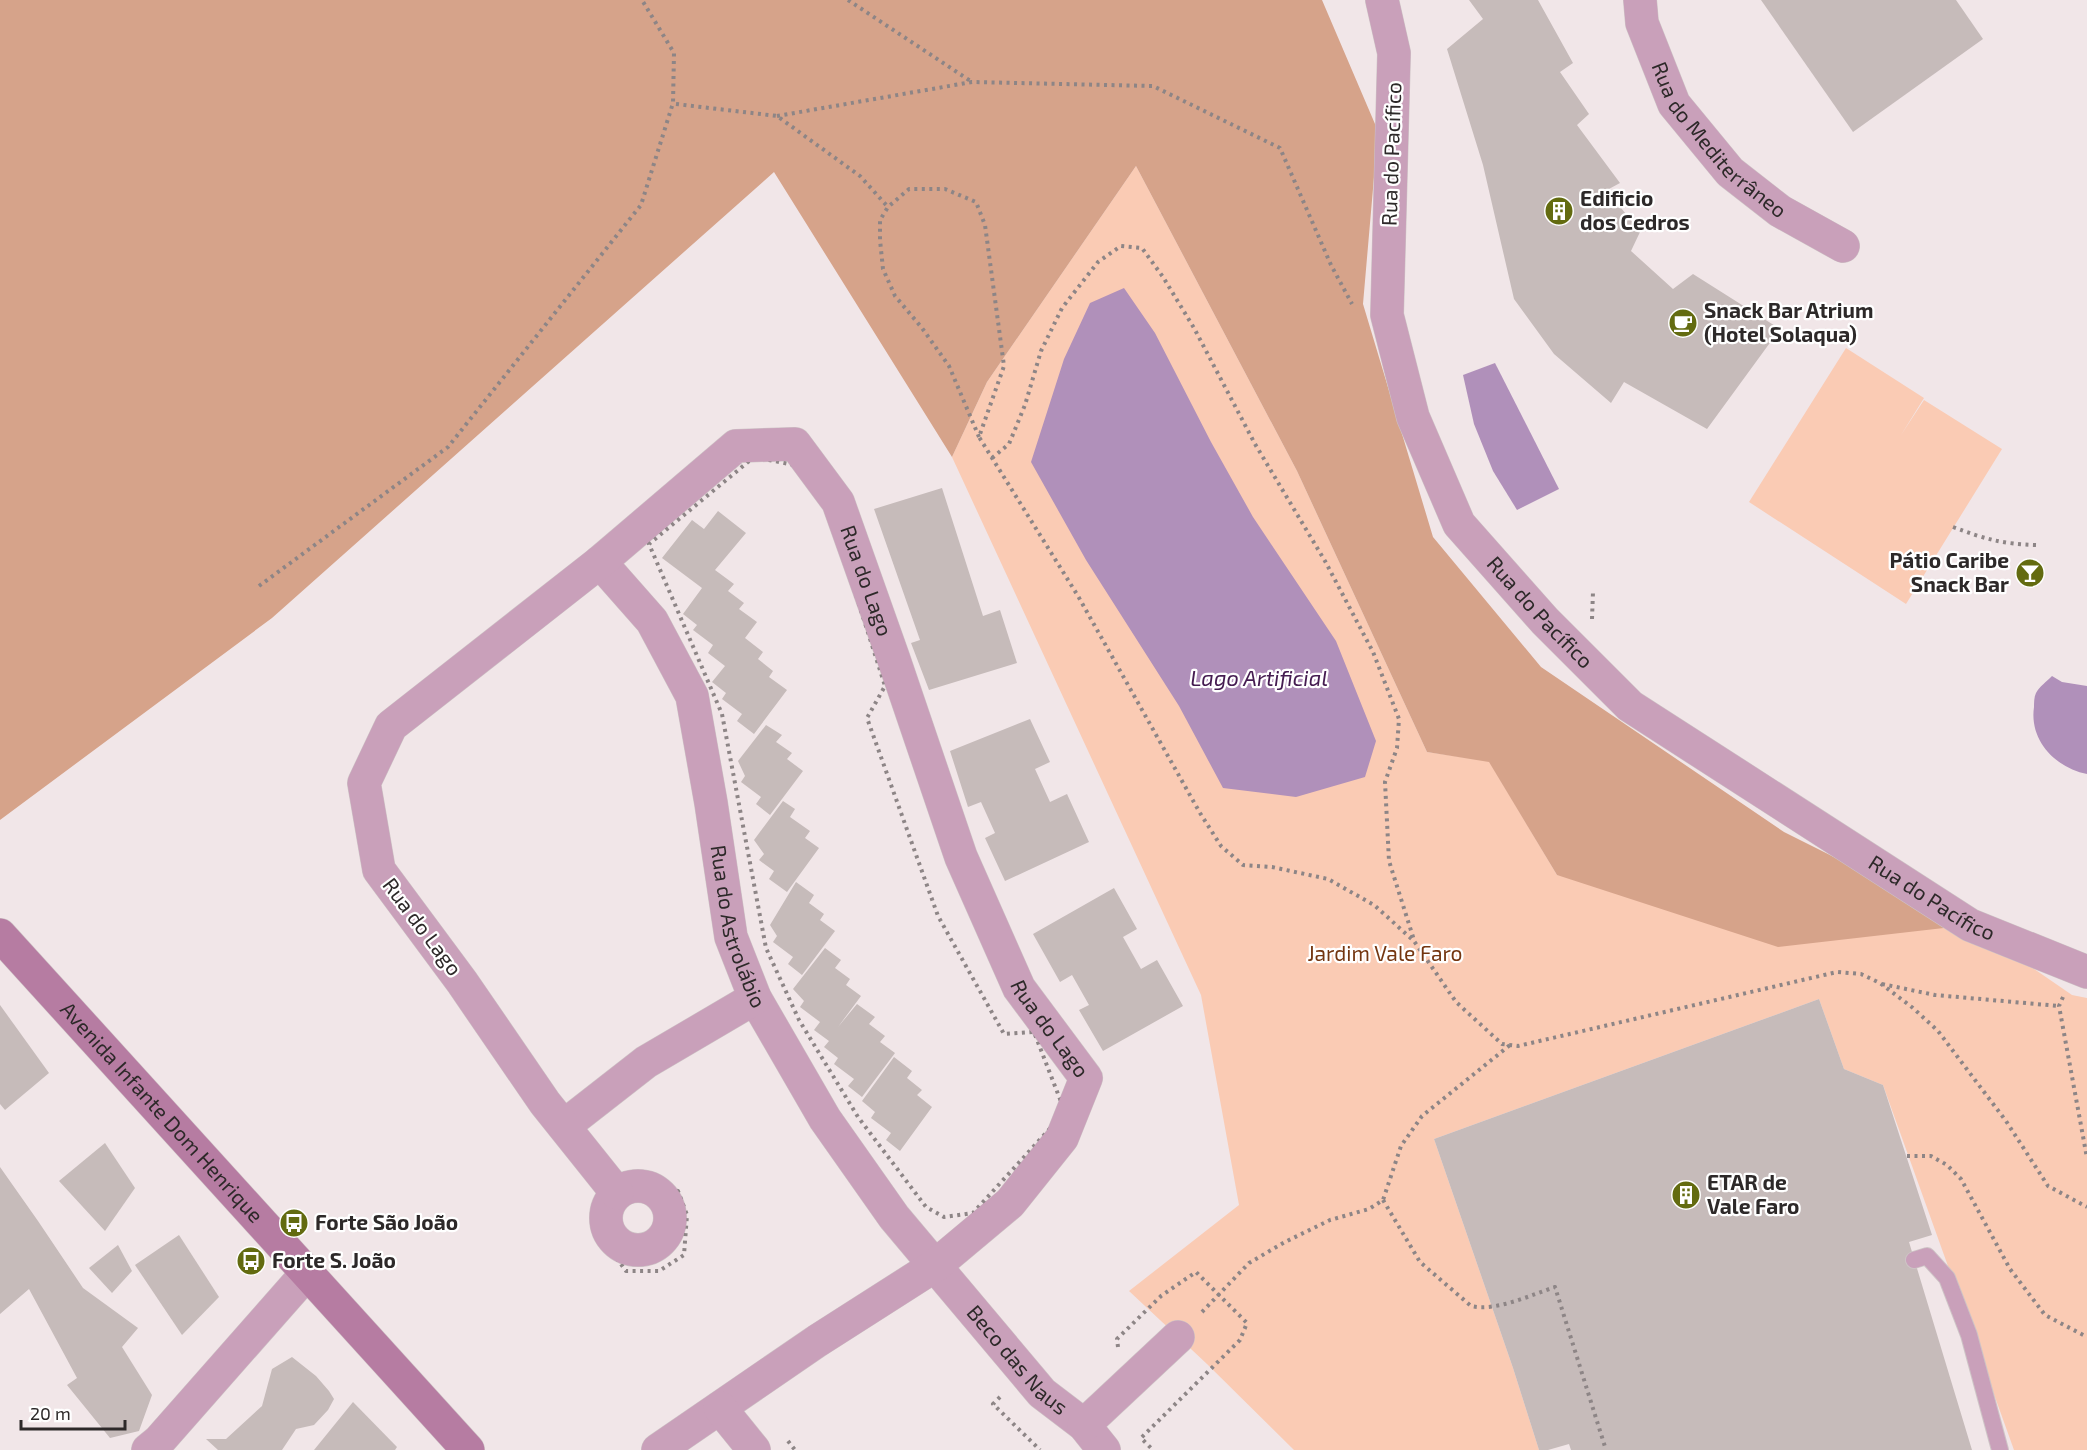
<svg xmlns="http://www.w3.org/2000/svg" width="2087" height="1450" font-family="'Exo 2',sans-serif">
<rect width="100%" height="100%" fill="#f1e6e8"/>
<!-- green -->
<g fill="#facbb4">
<polygon points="1136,166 1297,471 1427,752 1489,761 1557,875 1970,925 2072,995 2087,998 2087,1450 2014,1450 1883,1085 1844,1069 1819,999 1434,1139 1513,1368 1539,1450 1294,1450 1207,1364 1129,1291 1239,1205 1201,995 952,457 987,382"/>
<polygon points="1846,348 1924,398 1901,435 1924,400 2002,449 1906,604 1749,502"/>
</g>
<!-- forest -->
<polygon fill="#d6a38a" points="0,0 1322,0 1378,131 1363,304 1433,537 1541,667 1784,832 1970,925 1778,947 1557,875 1489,762 1427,752 1297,471 1136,166 987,382 952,457 774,172 272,618 0,820"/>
<!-- water -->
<g fill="#b090ba">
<polygon points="1124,288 1155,333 1211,442 1253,517 1336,641 1376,741 1365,777 1296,797 1223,788 1179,706 1086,560 1031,462 1064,359 1090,303"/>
<polygon points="1495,363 1559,489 1517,510 1493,471 1474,424 1463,375"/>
<path d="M2052 676 2062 682 2087 686V774C2056 768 2029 741 2034 707 2034 703 2034 697 2036 693 2039 687 2047 681 2052 676Z"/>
</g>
<!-- building -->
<g fill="#c6bbba">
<polygon points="1469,0 1538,0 1573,63 1560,72 1589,114 1577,125 1620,183 1607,190 1640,232 1631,251 1673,289 1693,274 1780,329 1707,429 1624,382 1611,403 1554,354 1514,299 1483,165 1447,49 1483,19"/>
<polygon points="1761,0 1956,0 1983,39 1853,132"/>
<polygon points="942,488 983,616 1000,610 1017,663 929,690 911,643 920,640 874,509"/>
<polygon points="718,511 746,533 715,570 734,584 728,591 744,603 739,609 757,622 745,638 763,652 758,659 773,671 769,677 787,690 754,734 737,721 742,714 722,699 726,693 712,682 725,666 708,653 713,645 693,630 697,625 683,614 702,588 662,558 692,520 704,529"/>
<polygon points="1030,719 1050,762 1035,769 1050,802 1067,794 1089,842 1005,881 985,838 995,833 981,802 968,807 950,751"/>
<polygon points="766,725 782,735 776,742 792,753 787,759 803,771 770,815 756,804 761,797 741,782 745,776 738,761"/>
<polygon points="783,801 795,809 790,817 810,831 805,838 819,848 787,892 769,879 774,871 759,860 764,854 754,840"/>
<polygon points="796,882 814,895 809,903 824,914 820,920 835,931 802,975 788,964 793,957 773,942 777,936 770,925"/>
<polygon points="1114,888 1137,929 1123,937 1141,969 1157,960 1183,1006 1103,1051 1079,1010 1089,1005 1072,975 1060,982 1033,934"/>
<polygon points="825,948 841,960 835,968 850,979 846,985 861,996 838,1027 857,1004 875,1017 869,1024 885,1036 880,1042 895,1053 862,1097 848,1086 854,1079 834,1064 838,1058 824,1047 829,1041 814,1030 820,1022 800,1007 804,1001 793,989"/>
<polygon points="1819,999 1844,1069 1883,1085 1932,1235 1909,1242 1972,1450 1571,1450 1569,1444 1548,1450 1539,1450 1513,1368 1434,1139"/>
<polygon points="0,1005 49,1073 5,1110 0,1104"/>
<polygon points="894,1057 912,1071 907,1078 922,1090 917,1095 932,1107 900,1151 886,1140 891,1133 871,1118 875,1112 862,1101"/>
<polygon points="105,1143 135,1188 105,1231 59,1181"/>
<polygon points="0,1167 38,1221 83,1288 138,1328 122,1347 152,1395 139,1431 110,1438 67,1385 77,1378 29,1289 0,1314"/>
<polygon points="179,1235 219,1297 182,1335 135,1265"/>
<polygon points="118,1245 132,1271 112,1293 89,1268"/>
<polygon points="292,1357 316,1376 329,1391 334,1399 328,1410 314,1425 296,1429 282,1450 218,1450 206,1439 226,1439 262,1406 272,1369"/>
<polygon points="353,1402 397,1447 395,1450 314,1450"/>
</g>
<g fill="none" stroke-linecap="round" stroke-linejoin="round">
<!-- lane casing -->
<g stroke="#cec4c6" stroke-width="18">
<polyline id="lane" points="1914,1260 1927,1256 1947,1278 1969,1335 2000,1450"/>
</g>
<!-- street casing -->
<g stroke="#cec4c6" stroke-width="34">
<g id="street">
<path id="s1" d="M1382 0 1394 53 1387 315 1413 417 1459 524 1545 621 1630 706 1970 925 2087 972"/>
<path id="s2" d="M1640 0 1642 23 1674 104 1730 172 1780 211 1843 246"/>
<path id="s3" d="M600 562 652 621 692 696 711 803 731 937 755 998 825 1119 894 1217 1042 1393 1084 1425 1104 1450"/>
<polyline points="564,1126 646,1062 755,998"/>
<circle cx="638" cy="1218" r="32"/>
<path id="s4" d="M617 1193 545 1103 462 982 379 870 364 783 391 726 600 562 736 446 795 444 838 502 893 657 961 857 1019 988 1086 1078 1062 1138 1010 1203 936 1265 817 1341 658 1450"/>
<polyline points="720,1408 754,1450"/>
<polyline points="1084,1425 1178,1337"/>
<polyline points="148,1450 159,1441 307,1273"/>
</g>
</g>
<!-- secondary casing -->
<g stroke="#cec4c6" stroke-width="34">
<g id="secondary">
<path id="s5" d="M0 935 468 1450"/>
</g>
</g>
<!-- path -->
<g stroke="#8d8586" stroke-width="4" stroke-dasharray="3 4.5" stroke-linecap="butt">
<polyline points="848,0 972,82"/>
<polyline points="676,104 777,116 860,176 888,207"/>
<polyline points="777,116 972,82 1153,86 1280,148 1331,265 1352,304"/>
<polyline points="979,437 949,366 922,328 895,296 883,269 880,240 880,220 888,207 909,189 945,189 976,202 985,225 1004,366 979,437 1078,596 1200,813 1221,846 1243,865 1272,867 1328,879 1374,905 1414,941 1456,1002 1502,1044 1518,1046 1837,972 1861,974 1880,983 1913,1008 1938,1031 2006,1121 2048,1186 2087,1207"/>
<polygon points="754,457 794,465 830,513 885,686 867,718 938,916 1004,1034 1034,1032 1065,1112 973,1213 944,1217 926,1207 858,1117 799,1020 766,948 722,714 649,544"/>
<polyline points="992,458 1009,444 1025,405 1041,351 1062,308 1098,262 1121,246 1142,248 1163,277 1194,328 1255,444 1325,561 1373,652 1399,719 1397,748 1385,782 1389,861 1414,940"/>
<path d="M1953 527C1985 539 2002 544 2036 545"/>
<polyline points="259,586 448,447 641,205 673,103 674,53 642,0"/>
<polyline points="1592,619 1593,592"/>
<polyline points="1882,984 1935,995 2059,1006"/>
<polyline points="2063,997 2059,1006 2087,1158"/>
<polyline points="1907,1156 1931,1156 1947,1165 1961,1179 2010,1269 2045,1315 2087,1337"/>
<path d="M1383 1200 1420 1262 1471 1306C1495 1312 1531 1295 1555 1287L1606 1450"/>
<polyline points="604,1224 607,1245 626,1271 659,1271 684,1255 687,1215 678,1191 650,1183"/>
<polyline points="1202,1312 1249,1263 1285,1242 1330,1220 1369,1209 1383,1200 1401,1146 1422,1116 1510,1045"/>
<polyline points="1118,1347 1117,1339 1161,1296 1196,1272 1247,1323 1240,1340 1141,1438 1153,1450"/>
<polyline points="1000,1397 993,1404 1040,1450"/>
<polyline points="788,1441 795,1450"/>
</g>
<!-- lane -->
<use href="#lane" stroke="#c9a0ba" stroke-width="16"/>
<!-- street -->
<use href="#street" stroke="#c9a0ba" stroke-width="33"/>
<!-- secondary -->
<use href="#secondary" stroke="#b67ca2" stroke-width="33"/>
</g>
<!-- icons -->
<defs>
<g id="building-disc" transform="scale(1.5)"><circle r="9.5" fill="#636b10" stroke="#fff"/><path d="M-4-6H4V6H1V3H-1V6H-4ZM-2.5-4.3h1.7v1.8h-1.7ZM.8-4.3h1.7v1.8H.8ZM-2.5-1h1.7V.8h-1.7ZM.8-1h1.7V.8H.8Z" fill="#fff"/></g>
<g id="cafe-disc" transform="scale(1.5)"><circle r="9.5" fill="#636b10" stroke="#fff"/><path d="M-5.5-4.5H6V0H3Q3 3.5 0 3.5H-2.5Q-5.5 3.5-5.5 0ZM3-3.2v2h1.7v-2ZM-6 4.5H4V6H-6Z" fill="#fff"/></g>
<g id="bar-disc" transform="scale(1.5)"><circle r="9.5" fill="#636b10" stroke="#fff"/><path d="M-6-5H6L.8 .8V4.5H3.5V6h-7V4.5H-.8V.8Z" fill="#fff"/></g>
<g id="bus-disc" transform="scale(1.5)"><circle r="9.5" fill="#636b10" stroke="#fff"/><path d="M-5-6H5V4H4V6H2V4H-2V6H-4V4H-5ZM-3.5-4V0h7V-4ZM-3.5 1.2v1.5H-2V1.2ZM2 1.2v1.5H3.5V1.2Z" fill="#fff"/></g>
</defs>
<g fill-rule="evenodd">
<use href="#building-disc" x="1559" y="211"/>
<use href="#cafe-disc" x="1683" y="323"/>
<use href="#bar-disc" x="2030" y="573"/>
<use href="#building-disc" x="1686" y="1195"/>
<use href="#bus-disc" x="294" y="1223"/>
<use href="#bus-disc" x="251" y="1261"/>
</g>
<g text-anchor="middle" stroke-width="4.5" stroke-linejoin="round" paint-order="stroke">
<!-- street labels -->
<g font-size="21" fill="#2d2929" stroke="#fff">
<text dy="7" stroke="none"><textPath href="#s2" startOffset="166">Rua do Mediterrâneo</textPath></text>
<text transform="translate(1392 154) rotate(-88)" y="7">Rua do Pacífico</text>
<text dy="7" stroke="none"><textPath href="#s4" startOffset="1212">Rua do Lago</textPath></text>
<text dy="7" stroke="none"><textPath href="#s1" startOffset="658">Rua do Pacífico</textPath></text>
<text dy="7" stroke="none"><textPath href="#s1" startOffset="1146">Rua do Pacífico</textPath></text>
<text dy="7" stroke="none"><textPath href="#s3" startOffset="399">Rua do Astrolábio</textPath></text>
<text transform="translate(422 927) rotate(53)" y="7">Rua do Lago</text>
<text dy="7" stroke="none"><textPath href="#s4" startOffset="1698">Rua do Lago</textPath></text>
<text dy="7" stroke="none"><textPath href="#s5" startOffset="240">Avenida Infante Dom Henrique</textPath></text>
<text dy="7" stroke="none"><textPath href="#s3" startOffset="922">Beco das Naus</textPath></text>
</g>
<!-- poi labels -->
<g font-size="21" font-weight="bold" fill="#2d2929" stroke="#fff" text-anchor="start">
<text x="1580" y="206">Edificio<tspan x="1580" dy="24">dos Cedros</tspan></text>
<text x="1704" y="318">Snack Bar Atrium<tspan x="1704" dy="24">(Hotel Solaqua)</tspan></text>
<text x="2009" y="568" text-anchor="end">Pátio Caribe<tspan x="2009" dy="24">Snack Bar</tspan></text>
<text x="1707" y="1190">ETAR de<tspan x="1707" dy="24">Vale Faro</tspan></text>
<text x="315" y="1230">Forte São João</text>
<text x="272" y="1268">Forte S. João</text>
</g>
<!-- park labels -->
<g font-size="21" fill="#743610" stroke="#fff">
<text x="1385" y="961">Jardim Vale Faro</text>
</g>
<!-- water labels -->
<g font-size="22" font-style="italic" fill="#451c51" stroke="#fff">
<text x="1259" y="686">Lago Artificial</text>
</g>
</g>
<!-- scale -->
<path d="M21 1420v9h104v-9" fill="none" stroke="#2d2929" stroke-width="3"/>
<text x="30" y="1420" font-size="18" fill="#2d2929" stroke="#ffffff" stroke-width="4.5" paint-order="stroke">20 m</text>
</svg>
